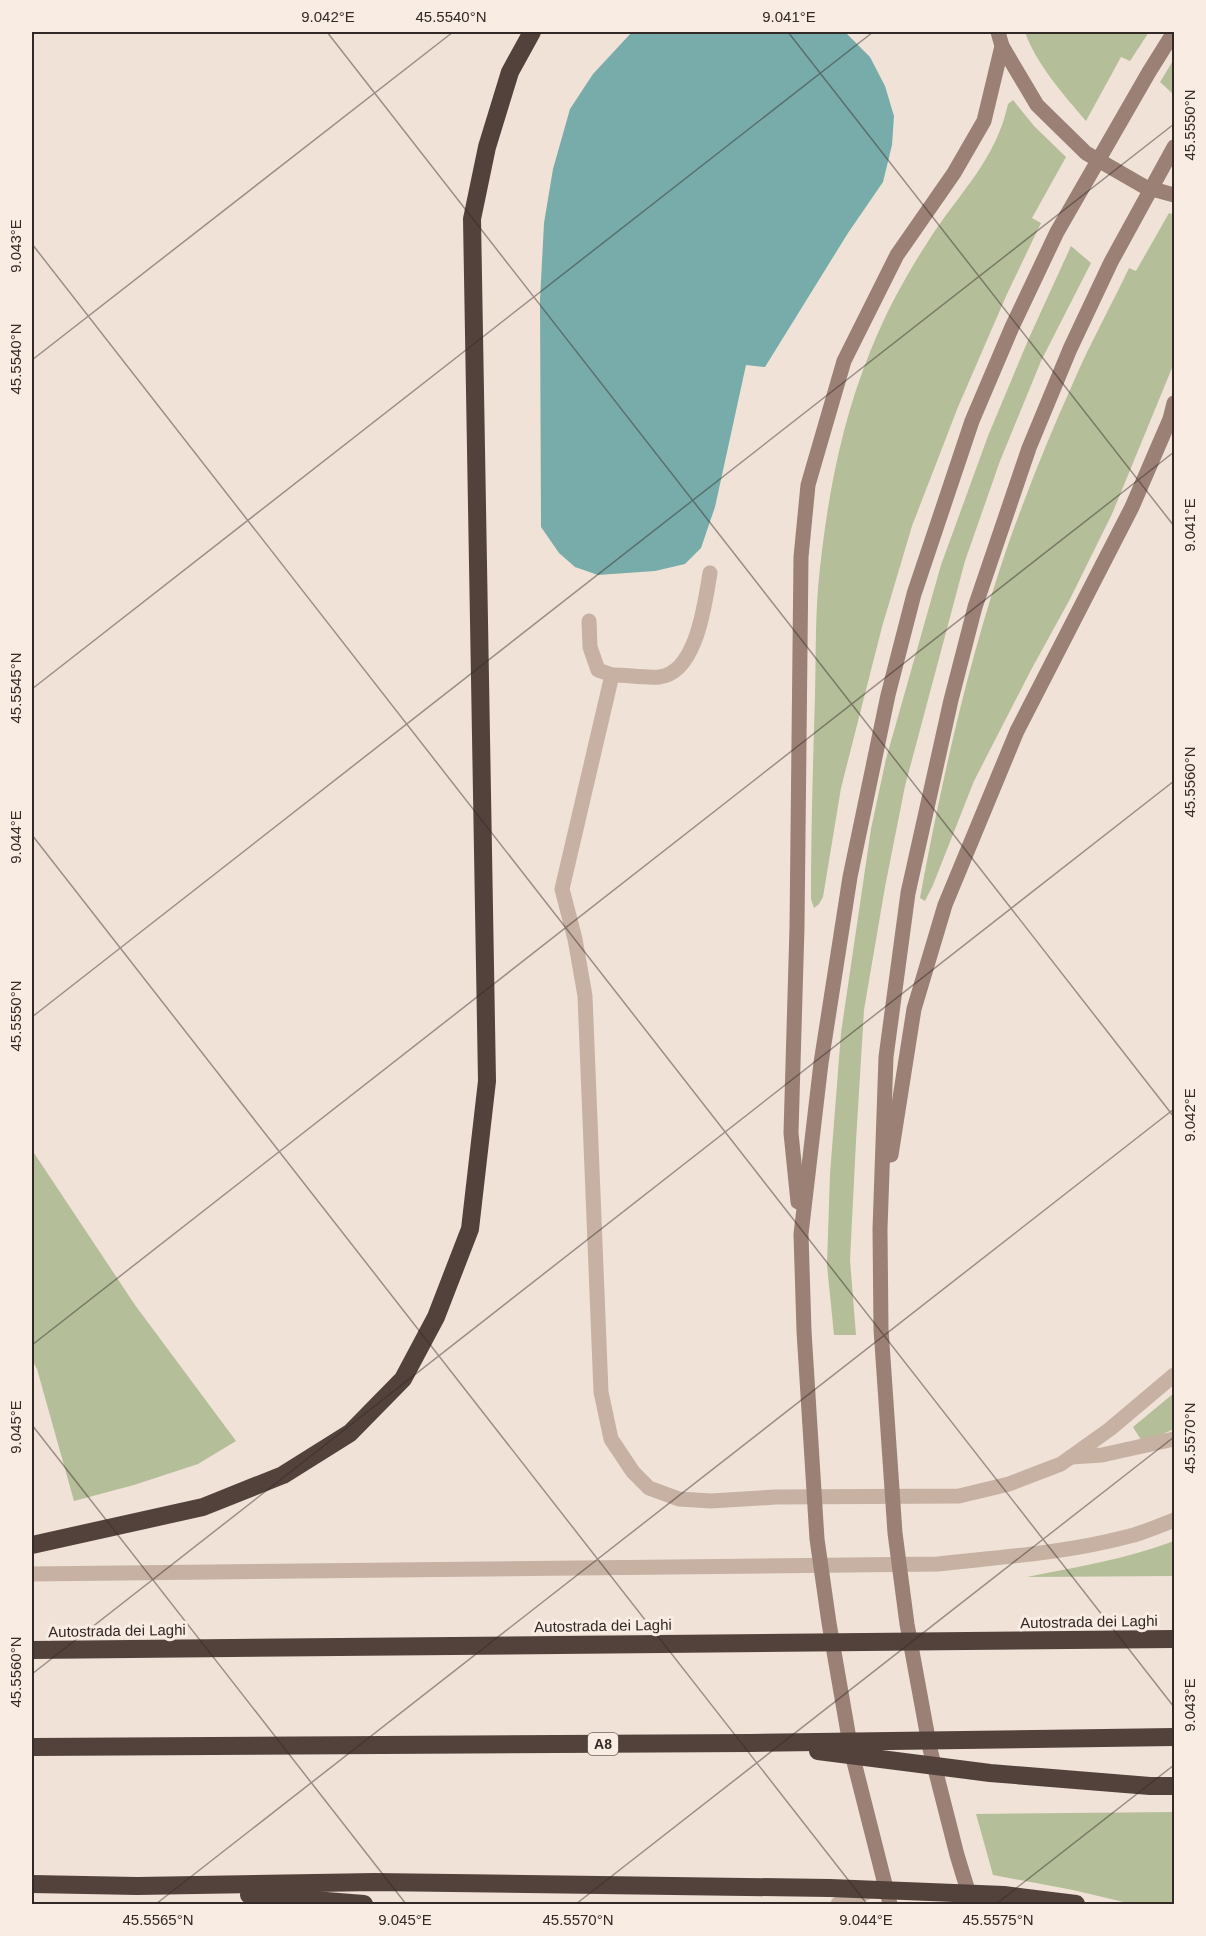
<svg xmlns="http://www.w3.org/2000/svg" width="1206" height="1936" font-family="Helvetica,sans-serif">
<rect width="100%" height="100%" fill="#f0e2d7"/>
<!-- green -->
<g fill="#b4be98">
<path d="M1025 32H1149L1130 61 1121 57 1086 121C1064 95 1036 64 1025 32Z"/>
<polygon points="1174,59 1174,95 1160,82"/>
<path d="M1013 100 1034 126 1066 157 1032 218 1041 223 1007 294 958 407 912 526 882 627 841 788 823 897 819 904 814 908 811 899C811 831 813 763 815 695 816 653 815 609 820 568 828 494 842 421 870 352 886 312 906 275 929 240 959 193 996 160 1008 104Z"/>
<path d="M1169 213 1174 215V361L1172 368 1112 514 1070 599 1031 670 974 781 933 885 925 901 920 898C942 778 969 658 1009 542 1029 486 1052 429 1077 374 1093 338 1112 304 1129 268L1136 271Z"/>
<polygon points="1071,246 1091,263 1041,361 1000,461 965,561 905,786 885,887 864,1010 856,1141 850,1260 856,1335 834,1335 827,1265 830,1174 841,1033 871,829 886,759 941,565 988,436 1029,338"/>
<polygon points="32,1150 135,1305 236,1441 198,1464 134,1485 74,1501 37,1369 32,1360"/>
<polygon points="1174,1393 1174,1429 1143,1443 1133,1427"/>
<path d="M1174 1541V1576L1027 1577C1076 1567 1127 1559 1174 1541Z"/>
<polygon points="1174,1812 1174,1904 1132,1904 1073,1890 993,1875 976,1814"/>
</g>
<!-- water -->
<polygon fill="#77acaa" points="632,32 845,32 870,57 885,86 894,116 892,145 883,182 848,233 765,367 746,365 715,507 701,548 685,564 655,571 598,575 575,567 559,553 541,527 540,300 544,223 553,169 570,109 593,74"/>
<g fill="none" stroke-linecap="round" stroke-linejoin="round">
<!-- service -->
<g stroke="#c7b1a3" stroke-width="15">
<path d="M710 573C705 602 697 673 659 677 644 678 627 675 612 675L562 889 575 939 585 996 601 1392 611 1439 633 1472 649 1488 679 1499 711 1501 776 1497 959 1496 1009 1484 1061 1464 1110 1429 1174 1375"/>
<polyline points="589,621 590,647 598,670 612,675"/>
<polyline points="1071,1457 1102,1455 1174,1439"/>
<path d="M32 1574 938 1564C1001 1557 1065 1553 1126 1537 1143 1533 1159 1526 1174 1520"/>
<polyline points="838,1904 872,1890"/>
</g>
<!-- secondary -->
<g stroke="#9a8075" stroke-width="15">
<polyline points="998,32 1002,46 1037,105 1086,153 1145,187 1174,195"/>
<polyline points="891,1155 914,1009 945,905 1017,731 1132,507 1170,419 1174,403"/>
<polyline points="798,1202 791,1133 797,927 801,557 808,485 844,361 897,255 954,173 984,121 1002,46"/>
<polyline points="890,1904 851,1750 829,1623 817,1539 804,1331 801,1234 821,1063 850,877 888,695 914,594 972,421 1012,327 1057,232 1149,72 1174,32"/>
<polyline points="972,1904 957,1855 930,1749 907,1624 895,1533 881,1329 880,1229 886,1057 908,893 951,700 975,607 1029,448 1070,349 1111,262 1174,147"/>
</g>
<!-- motorway -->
<g stroke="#53423c" stroke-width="18">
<polyline points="32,1545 203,1507 283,1475 350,1433 403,1379 436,1317 470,1229 487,1081 472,219 487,147 510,72 532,32"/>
<polyline points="32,1650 1174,1639"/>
<polyline points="32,1747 751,1743 1174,1737"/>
<polyline points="818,1751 990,1773 1150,1786 1174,1786"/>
<polyline points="32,1884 137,1886 375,1882 830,1888 1004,1895 1076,1904"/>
<polyline points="249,1895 364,1904"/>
</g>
</g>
<!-- ticks -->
<path fill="none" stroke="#322825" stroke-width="1.5" stroke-opacity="0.45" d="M327 32 1174 1117M788 32 1174 526M32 244 1174 1707M32 360 453 32M32 689 873 32M32 835 867 1904M32 1017 1174 124M32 1345 1174 452M32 1425 406 1904M32 1674 1174 781M156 1904 1174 1109M576 1904 1174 1437M996 1904 1174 1765"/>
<g text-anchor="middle" stroke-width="6" stroke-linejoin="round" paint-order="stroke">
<!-- shield labels -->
<rect fill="#f8ece3" stroke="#6d635e" stroke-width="1.5" x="588" y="1733" width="30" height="22" rx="4.5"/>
<g font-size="14" font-weight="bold" fill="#322825">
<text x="603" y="1749">A8</text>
</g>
<!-- street labels -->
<g font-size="15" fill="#322825" stroke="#f8ece3">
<text transform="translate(1089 1622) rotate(-1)" y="5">Autostrada dei Laghi</text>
<text transform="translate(603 1626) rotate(-1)" y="5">Autostrada dei Laghi</text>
<text transform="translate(117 1631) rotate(-1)" y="5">Autostrada dei Laghi</text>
</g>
</g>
<!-- border -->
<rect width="1206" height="1936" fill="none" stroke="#f8ece3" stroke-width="66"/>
<rect x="33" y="33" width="1140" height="1870" fill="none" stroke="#322825" stroke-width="2"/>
<g font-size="15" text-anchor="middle" fill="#322825">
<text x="328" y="22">9.042°E</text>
<text x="451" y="22">45.5540°N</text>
<text x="789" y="22">9.041°E</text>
<text transform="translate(1190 125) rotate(-90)" y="5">45.5550°N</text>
<text transform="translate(16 246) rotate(-90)" y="5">9.043°E</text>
<text transform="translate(16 359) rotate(-90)" y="5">45.5540°N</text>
<text transform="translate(1190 525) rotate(-90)" y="5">9.041°E</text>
<text transform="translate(16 688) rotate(-90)" y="5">45.5545°N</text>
<text transform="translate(1190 782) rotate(-90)" y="5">45.5560°N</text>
<text transform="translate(16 837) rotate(-90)" y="5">9.044°E</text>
<text transform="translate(16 1016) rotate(-90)" y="5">45.5550°N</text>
<text transform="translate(1190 1115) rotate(-90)" y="5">9.042°E</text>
<text transform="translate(16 1427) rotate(-90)" y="5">9.045°E</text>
<text transform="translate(1190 1438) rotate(-90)" y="5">45.5570°N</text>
<text transform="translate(16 1672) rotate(-90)" y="5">45.5560°N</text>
<text transform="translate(1190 1705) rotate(-90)" y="5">9.043°E</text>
<text x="158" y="1925">45.5565°N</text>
<text x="405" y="1925">9.045°E</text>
<text x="578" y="1925">45.5570°N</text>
<text x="866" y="1925">9.044°E</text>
<text x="998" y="1925">45.5575°N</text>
</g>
</svg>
